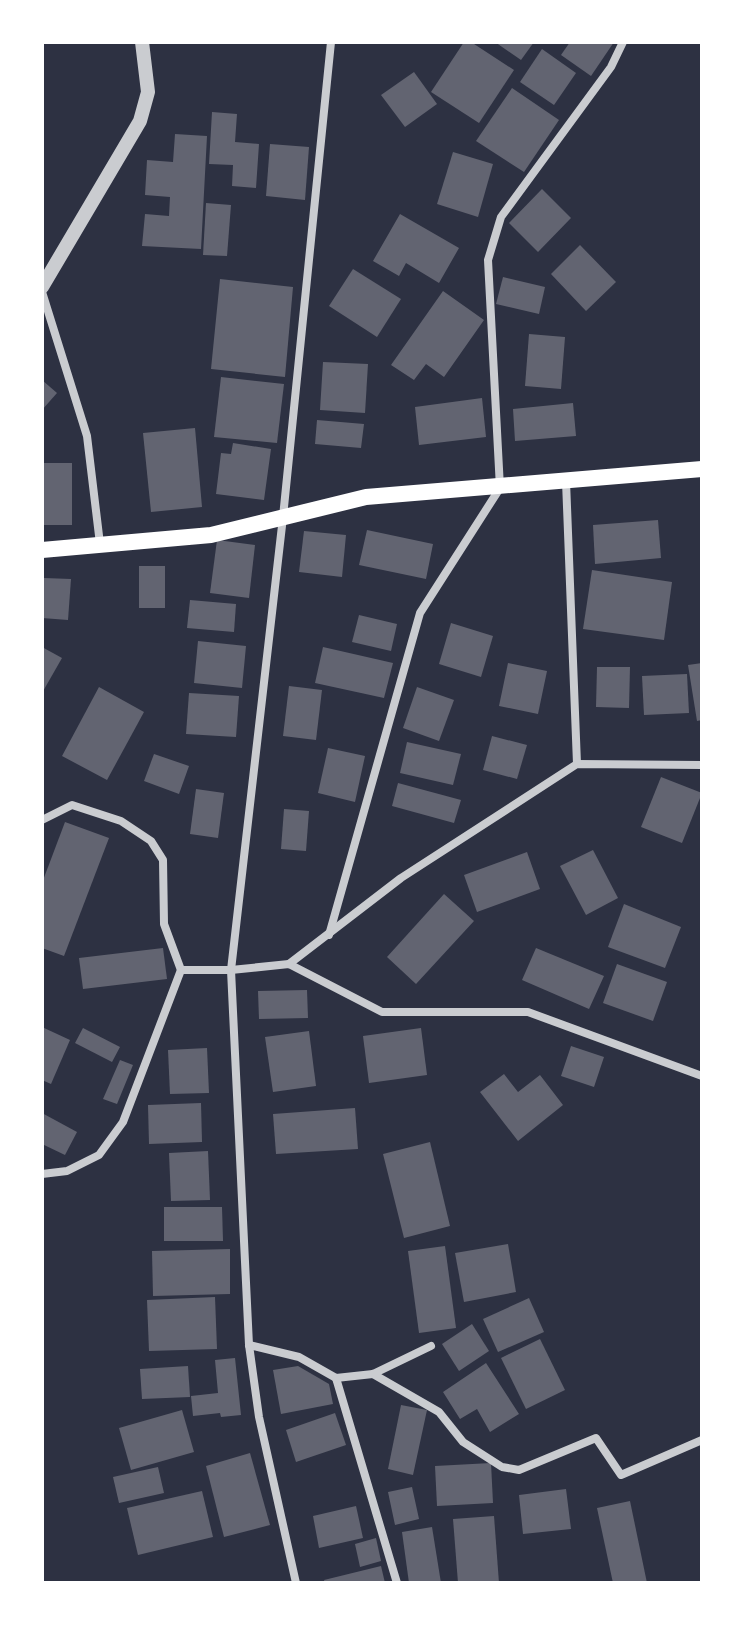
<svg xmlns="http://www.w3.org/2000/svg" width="744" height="1625" font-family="Raleway,sans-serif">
<rect width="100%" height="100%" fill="#2d3142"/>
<!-- building -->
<g fill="#626471">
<polygon points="464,42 471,42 514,70 479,123 431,92"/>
<polygon points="495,42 534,42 521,60"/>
<polygon points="570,42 614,42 591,76 561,55"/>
<polygon points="542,49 576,73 554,105 520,82"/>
<polygon points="414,72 437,104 405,127 381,95"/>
<polygon points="512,88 559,120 524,172 476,141"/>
<polygon points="212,112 237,114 235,142 259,144 256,188 232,186 233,165 209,164"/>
<polygon points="175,134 207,136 201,249 142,246 145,214 169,216 170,197 145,195 147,160 173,162"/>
<polygon points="270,144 309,147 305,200 266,196"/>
<polygon points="453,152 493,164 478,217 437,204"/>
<polygon points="542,189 571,218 538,252 509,223"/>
<polygon points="206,203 231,205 227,256 203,255"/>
<polygon points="400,214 459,248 439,283 406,263 399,276 373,261"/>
<polygon points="580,245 616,282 586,311 551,274"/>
<polygon points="353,269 401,299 377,337 329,306"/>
<polygon points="503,277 545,287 539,314 496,304"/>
<polygon points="220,279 293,287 285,377 211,369"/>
<polygon points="443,291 484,320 444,377 426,364 414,380 391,365"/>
<polygon points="529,334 565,337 561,389 525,386"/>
<polygon points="323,362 368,364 365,413 320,410"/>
<polygon points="221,377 284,384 277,443 214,437"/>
<polygon points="42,380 57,393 42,410"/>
<polygon points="482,398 486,437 419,445 415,407"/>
<polygon points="573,403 576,436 515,441 513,409"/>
<polygon points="317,420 364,424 361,448 315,444"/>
<polygon points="195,428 202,507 151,512 143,433"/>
<polygon points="233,443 271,449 264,500 216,494 221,453 231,454"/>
<rect x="42" y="463" width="30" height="62"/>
<polygon points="658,520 661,558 595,564 593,525"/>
<polygon points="367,530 433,544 426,579 359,565"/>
<polygon points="304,531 346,535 342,577 299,572"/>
<polygon points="217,540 255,545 249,598 210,593"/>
<rect x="139" y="566" width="26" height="42"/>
<polygon points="592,570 672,582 664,640 583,629"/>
<polygon points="44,578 71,579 68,620 42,618"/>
<polygon points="190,600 236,604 234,632 187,628"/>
<polygon points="359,615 397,624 391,651 352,642"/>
<polygon points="451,623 493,636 481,677 439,664"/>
<polygon points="198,641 246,646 242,688 194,683"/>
<polygon points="42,647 62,658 42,693"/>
<polygon points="323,647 393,663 384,698 315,683"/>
<polygon points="508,663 547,671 538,714 499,706"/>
<polygon points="702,663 702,720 697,721 688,665"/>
<polygon points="597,667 630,667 629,708 596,707"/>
<polygon points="687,674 689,713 644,715 642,676"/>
<polygon points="289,686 322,690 316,740 283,736"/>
<polygon points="99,687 144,712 107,780 62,756"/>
<polygon points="417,687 454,700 439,741 403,728"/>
<polygon points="189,693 239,696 236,737 186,734"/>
<polygon points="492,736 527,745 517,779 483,770"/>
<polygon points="407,742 461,754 453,785 400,773"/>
<polygon points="328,748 365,756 355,802 318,793"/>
<polygon points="154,754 189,766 179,794 144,781"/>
<polygon points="661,777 702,793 682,843 641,827"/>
<polygon points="398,783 461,800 454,823 392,806"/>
<polygon points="196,789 224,793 218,838 190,834"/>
<polygon points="284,809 309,811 306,851 281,849"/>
<polygon points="65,822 109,838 64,956 42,948 42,883"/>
<polygon points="593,850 618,898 586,915 560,866"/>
<polygon points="527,852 540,889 477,912 464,875"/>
<polygon points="444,894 474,921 416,984 387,957"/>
<polygon points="624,904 681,927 665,968 608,947"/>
<polygon points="163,948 167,979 83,989 79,958"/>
<polygon points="536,948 604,976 589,1009 522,980"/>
<polygon points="617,964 667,982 653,1021 603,1003"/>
<polygon points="307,990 308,1018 259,1019 258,991"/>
<polygon points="42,1027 70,1040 51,1084 42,1080"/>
<polygon points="83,1028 120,1047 112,1062 75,1043"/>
<polygon points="421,1028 427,1075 369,1083 363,1036"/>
<polygon points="309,1031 316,1086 273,1092 265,1037"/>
<polygon points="571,1046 604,1057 594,1087 561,1076"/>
<polygon points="207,1048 209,1093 170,1094 168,1050"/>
<polygon points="120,1060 133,1065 117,1104 103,1099"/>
<polygon points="504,1074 518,1092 540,1075 563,1105 518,1141 480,1092"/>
<polygon points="201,1103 202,1142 149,1144 148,1105"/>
<polygon points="355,1108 358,1149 276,1154 273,1114"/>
<polygon points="42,1113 77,1132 65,1155 42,1144"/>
<polygon points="430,1142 450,1226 404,1238 383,1154"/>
<polygon points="208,1151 210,1200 171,1201 169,1153"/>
<polygon points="164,1207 222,1207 223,1241 164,1241"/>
<polygon points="508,1244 516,1292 464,1302 455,1253"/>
<polygon points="445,1246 456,1328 419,1333 408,1251"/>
<polygon points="230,1249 230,1294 153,1296 152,1251"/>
<polygon points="215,1297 217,1349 149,1351 147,1300"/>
<polygon points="529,1298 544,1332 498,1352 483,1319"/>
<polygon points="472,1324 489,1351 459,1371 442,1344"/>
<polygon points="540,1339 565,1390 526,1409 501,1358"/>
<polygon points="235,1358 241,1415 221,1417 220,1413 193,1416 191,1396 218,1393 215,1360"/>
<polygon points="486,1363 519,1414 490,1432 477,1409 460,1419 443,1392"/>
<polygon points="188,1366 190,1397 142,1399 140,1369"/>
<polygon points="298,1366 329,1384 333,1404 281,1414 273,1370"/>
<polygon points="401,1405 427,1410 413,1475 388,1469"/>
<polygon points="182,1410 194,1452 131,1470 119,1428"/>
<polygon points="335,1413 346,1445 296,1462 286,1430"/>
<polygon points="250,1453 270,1525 224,1537 206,1466"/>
<polygon points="491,1463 493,1503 437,1506 435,1466"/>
<polygon points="158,1467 164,1493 119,1503 113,1477"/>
<polygon points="412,1487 419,1519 395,1525 388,1492"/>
<polygon points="566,1489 571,1529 523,1534 519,1495"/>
<polygon points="202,1491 213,1537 138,1555 127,1508"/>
<polygon points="630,1501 647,1583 613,1583 597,1508"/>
<polygon points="356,1506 363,1538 319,1548 313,1516"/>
<polygon points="494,1516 499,1583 458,1583 453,1519"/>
<polygon points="432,1527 441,1583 409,1583 402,1532"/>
<polygon points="376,1538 381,1561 360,1567 355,1544"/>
<polygon points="381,1566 385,1583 325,1583 324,1580"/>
</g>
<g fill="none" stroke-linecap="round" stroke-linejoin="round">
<!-- minor -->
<g stroke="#caccd0" stroke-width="8">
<polyline points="42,292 87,436 100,544"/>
<polyline points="566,481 577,764"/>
<polyline points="42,820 72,805 121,821 151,841 163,860 164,924 181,970"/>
<polyline points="329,935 420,613 500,488 488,260 501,217 611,67 623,42"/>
<polyline points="289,964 401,878 577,764 702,765"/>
<polyline points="42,1174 67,1171 99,1155 123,1122 181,970 231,970 289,964 382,1012 528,1012 702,1076"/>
<polyline points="249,1345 299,1357 336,1378 373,1374 431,1346"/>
<polyline points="373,1374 439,1412 463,1442 502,1467 519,1470 596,1438 621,1475 702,1440"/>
<polyline points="336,1378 397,1583"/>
<polyline points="296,1583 259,1417 249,1345 231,970 283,517 331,42"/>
</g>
<!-- tertiary -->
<polyline stroke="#caccd0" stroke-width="14" points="42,287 140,121 148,92 142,42"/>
<!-- secondary -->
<polyline stroke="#fff" stroke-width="16" points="42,550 211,535 366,497 702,469"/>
</g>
<!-- border -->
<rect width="744" height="1625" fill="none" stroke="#ffffff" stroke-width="88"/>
</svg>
